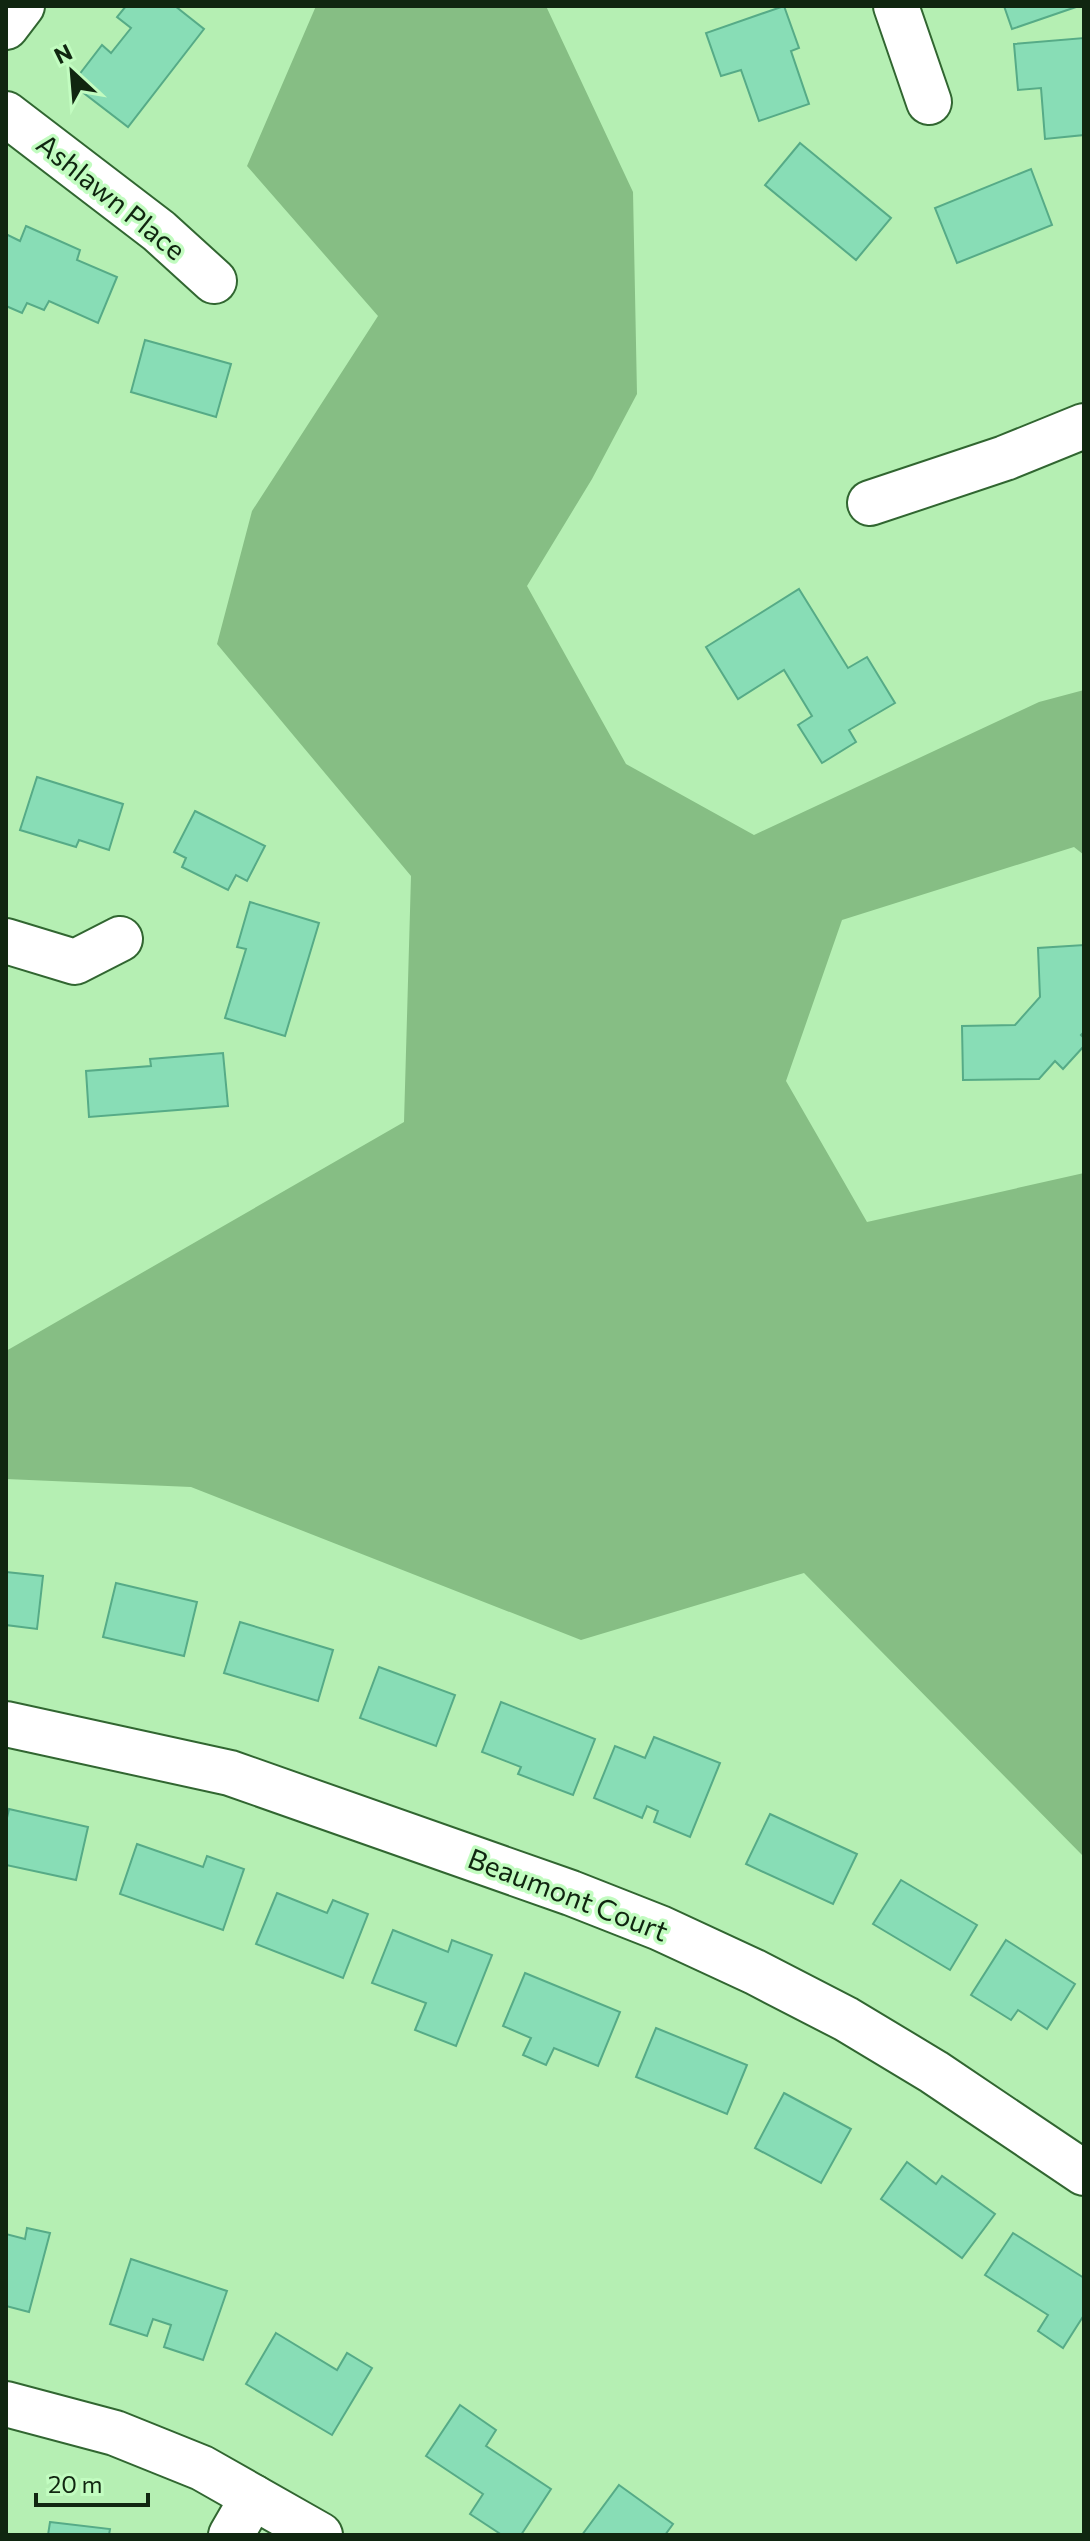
<svg xmlns="http://www.w3.org/2000/svg" width="1090" height="2541" font-family="Commissioner,sans-serif">
<rect width="100%" height="100%" fill="#b5efb3"/>
<!-- green -->
<polygon fill="#86be84" points="316,6 546,6 633,192 637,394 592,479 527,586 626,764 754,835 1039,702 1084,690 1084,855 1074,847 842,920 786,1081 867,1222 1084,1173 1084,1857 804,1573 581,1640 191,1487 6,1479 6,1351 404,1122 411,876 217,644 252,511 378,316 247,166"/>
<!-- building -->
<g fill="#88ddb6" stroke="#56ab87" stroke-width="2">
<polygon points="126,6 175,6 204,29 128,127 72,84 102,45 111,53 131,28 117,17"/>
<polygon points="784,6 799,48 791,51 809,104 759,121 741,70 721,76 706,33"/>
<polygon points="1004,6 1079,6 1012,29"/>
<polygon points="1084,38 1084,135 1045,139 1041,88 1018,90 1014,44"/>
<polygon points="800,143 891,218 856,260 765,185"/>
<polygon points="1031,169 1052,225 957,263 935,208"/>
<polygon points="26,226 80,250 77,260 117,277 98,323 49,301 44,310 27,303 22,313 6,306 6,234 20,241"/>
<polygon points="145,340 231,364 216,417 131,392"/>
<polygon points="799,589 848,668 867,657 895,703 849,730 856,742 822,763 798,725 812,716 784,670 738,699 706,647"/>
<polygon points="37,777 123,804 109,850 79,840 76,847 20,830"/>
<polygon points="195,811 265,846 247,881 236,875 228,890 182,867 186,858 174,852"/>
<polygon points="250,902 319,923 285,1036 225,1018 246,949 237,947"/>
<polygon points="1084,945 1084,1032 1081,1035 1084,1038 1084,1046 1063,1069 1055,1061 1039,1079 963,1080 962,1026 1015,1025 1040,997 1038,948"/>
<polygon points="223,1053 228,1106 89,1117 86,1071 151,1066 150,1059"/>
<polygon points="6,1572 43,1576 37,1629 6,1625"/>
<polygon points="116,1583 197,1602 184,1656 103,1637"/>
<polygon points="240,1622 333,1650 318,1701 224,1673"/>
<polygon points="379,1667 455,1695 436,1746 360,1718"/>
<polygon points="501,1702 595,1739 573,1795 518,1774 521,1767 482,1752"/>
<polygon points="654,1737 720,1763 690,1837 654,1822 658,1811 647,1806 642,1818 594,1798 615,1746 645,1758"/>
<polygon points="9,1809 88,1827 76,1880 6,1865 6,1822"/>
<polygon points="770,1814 857,1854 833,1904 746,1864"/>
<polygon points="137,1844 203,1867 207,1856 244,1869 223,1930 120,1894"/>
<polygon points="901,1880 977,1925 950,1970 873,1924"/>
<polygon points="277,1893 327,1913 333,1900 368,1914 343,1978 256,1944"/>
<polygon points="393,1930 448,1952 452,1940 492,1955 456,2046 415,2030 426,2003 372,1983"/>
<polygon points="1006,1940 1075,1984 1047,2029 1018,2010 1011,2020 971,1995"/>
<polygon points="525,1973 620,2012 598,2066 554,2048 546,2065 523,2055 531,2038 503,2026"/>
<polygon points="656,2028 747,2065 727,2114 636,2077"/>
<polygon points="784,2093 851,2129 821,2183 755,2148"/>
<polygon points="907,2162 936,2184 942,2176 995,2214 962,2258 881,2199"/>
<polygon points="27,2228 50,2233 29,2312 6,2306 6,2234 25,2239"/>
<polygon points="1013,2233 1084,2278 1084,2315 1063,2348 1038,2331 1048,2315 985,2275"/>
<polygon points="131,2259 227,2291 203,2360 164,2347 171,2325 153,2319 147,2336 110,2324"/>
<polygon points="276,2333 337,2370 347,2353 372,2368 332,2435 246,2384"/>
<polygon points="460,2405 496,2430 486,2446 551,2489 521,2535 502,2535 470,2514 483,2494 426,2456"/>
<polygon points="619,2485 673,2524 665,2535 582,2535"/>
<polygon points="50,2522 110,2529 109,2535 48,2535"/>
</g>
<g fill="none" stroke-linecap="round" stroke-linejoin="round">
<!-- minor casing -->
<g stroke="#316631" stroke-width="48">
<g id="minor">
<polyline points="896,6 929,102"/>
<polyline points="6,27 22,6"/>
<polyline points="6,114 159,231 214,281"/>
<polyline points="870,503 1005,458 1084,426"/>
<polyline points="6,941 75,962 120,939"/>
<polyline points="6,1724 230,1773 571,1893 660,1928 755,1972 846,2019 934,2072 1084,2173"/>
<polyline points="6,2404 115,2433 202,2468 320,2535"/>
<polyline points="231,2535 253,2497"/>
</g>
</g>
<!-- minor -->
<use href="#minor" stroke="#fff" stroke-width="44"/>
</g>
<g text-anchor="middle" stroke-width="7" stroke-linejoin="round" paint-order="stroke">
<!-- street labels -->
<g font-size="28" fill="#102610" stroke="#c2fcc0">
<text transform="translate(111 197) rotate(39)" y="10">Ashlawn Place</text>
<text transform="translate(568 1895) rotate(21)" y="10">Beaumont Court</text>
</g>
</g>
<!-- border -->
<rect width="1090" height="2541" fill="none" stroke="#102610" stroke-width="16"/>
<!-- north arrow -->
<g transform="translate(72 72) rotate(334)" stroke="#c2fcc0" stroke-width="6" paint-order="stroke">
<path d="M0-6L14 30L0 20L-14 30Z" fill="#102610"/>
<text y="-12" font-size="22" font-weight="bold" text-anchor="middle" fill="#102610">N</text>
</g>
<!-- scale -->
<path d="M36 2493v12h112v-12" fill="none" stroke="#102610" stroke-width="4"/>
<text x="48" y="2493" font-size="24" fill="#102610" stroke="#c2fcc0" stroke-width="6" paint-order="stroke">20 m</text>
</svg>
